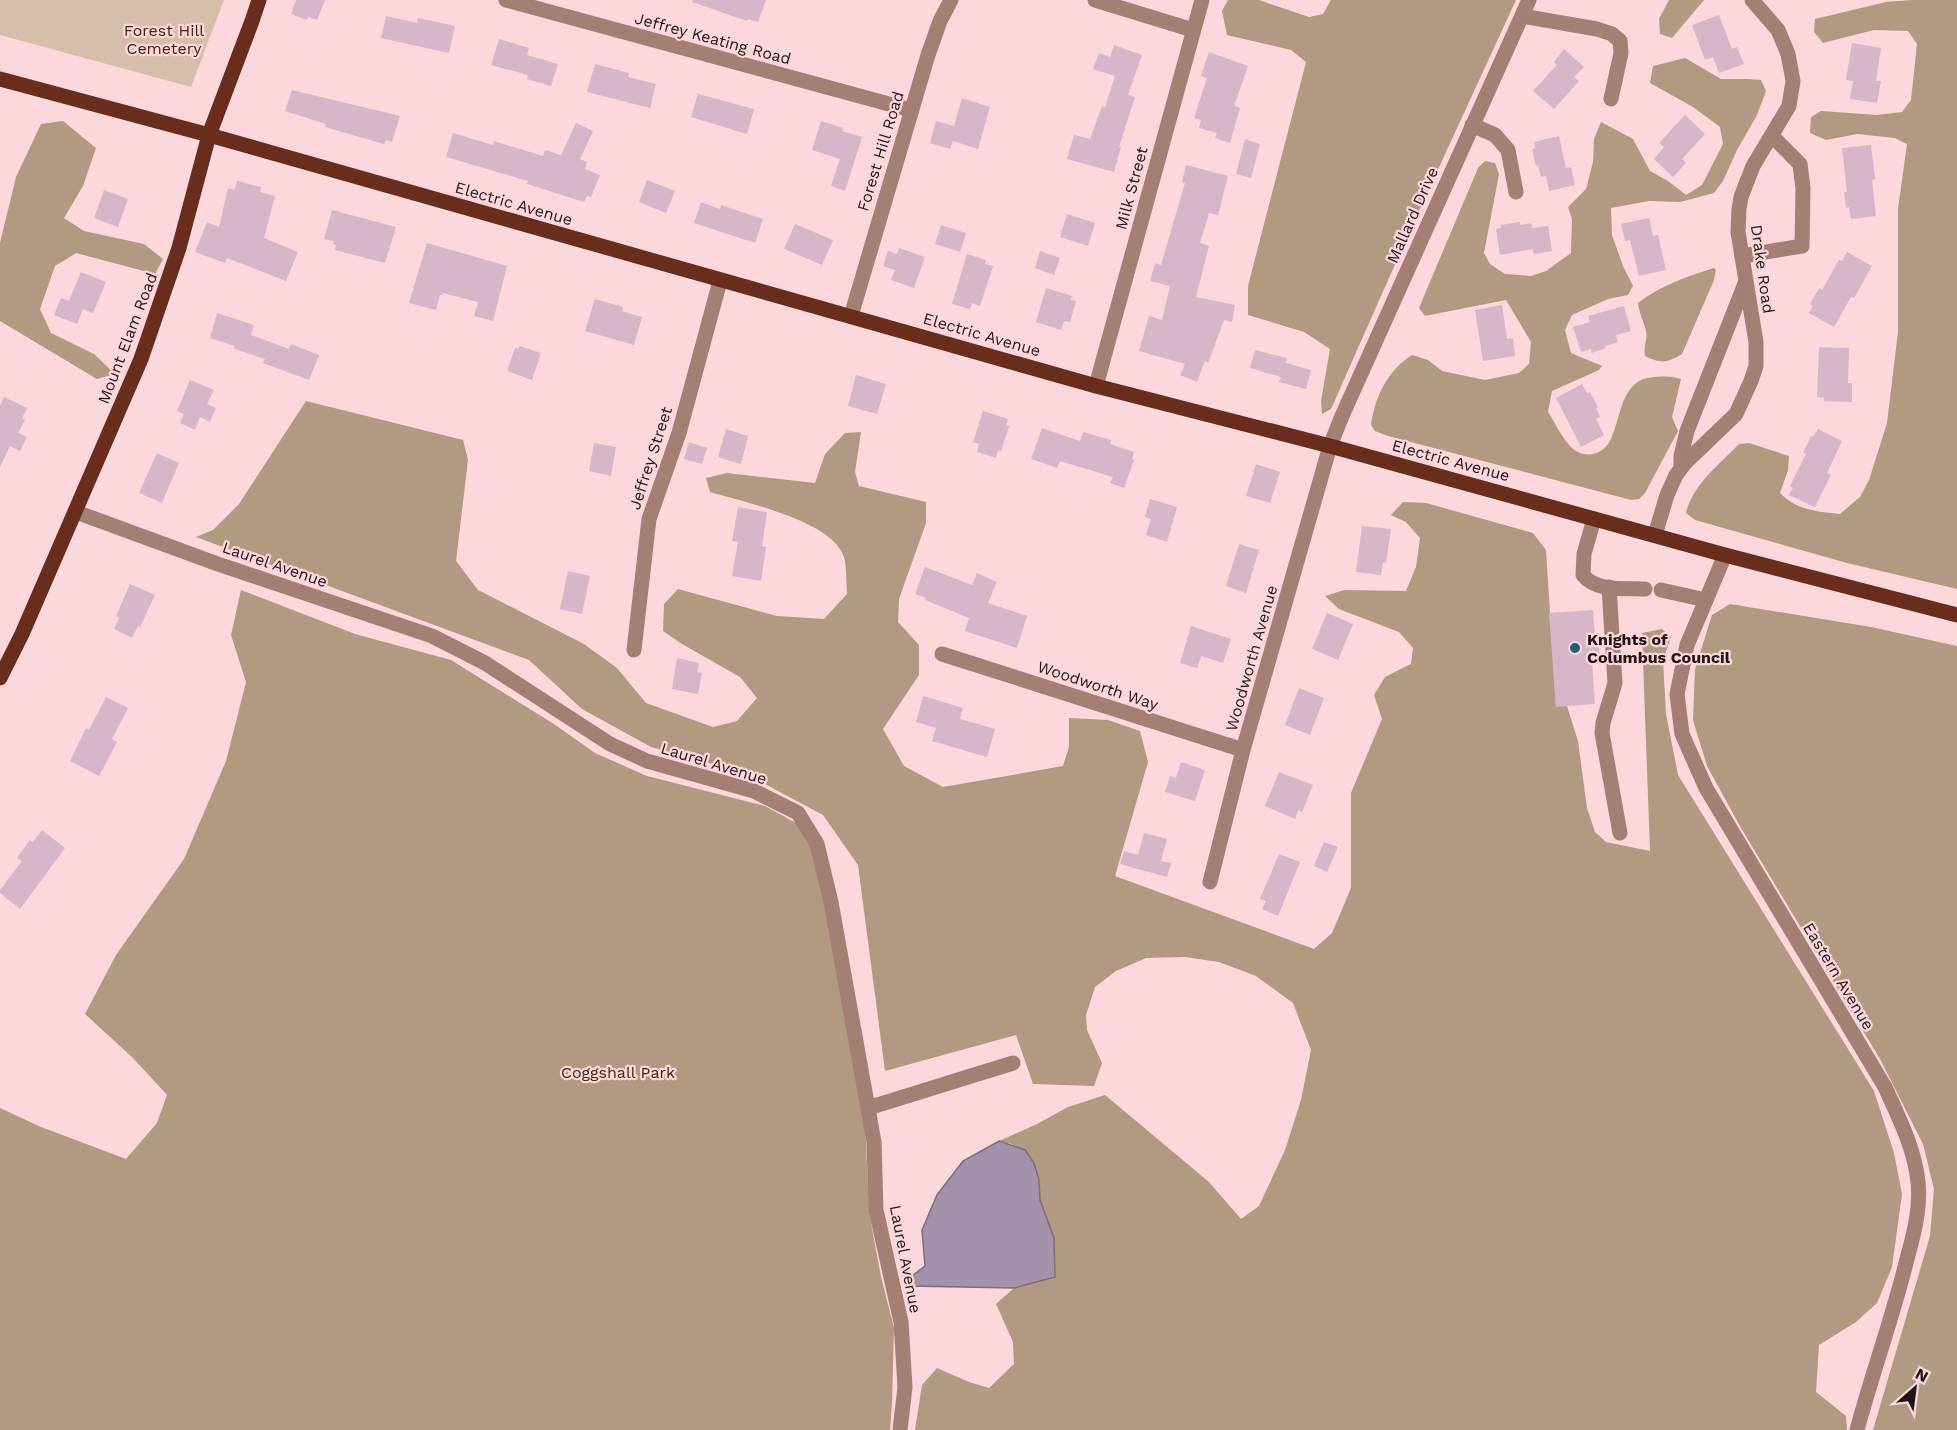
<svg xmlns="http://www.w3.org/2000/svg" width="1957" height="1430" font-family="'Work Sans',sans-serif">
<rect width="100%" height="100%" fill="#fcd7db"/>
<!-- green -->
<polygon fill="#d6bfaa" points="0,0 224,0 191,87 0,35"/>
<!-- forest -->
<g fill="#b29981">
<polygon points="1228,0 1259,0 1309,17 1323,14 1331,0 1516,0 1412,226 1331,409 1322,414 1321,401 1330,349 1304,332 1248,315 1248,286 1306,62 1291,50 1227,35 1222,11"/>
<polygon points="1669,0 1704,0 1672,38 1660,34 1659,19"/>
<path d="M1913 0H1957V589L1847 563 1695 520 1686 513C1693 484 1719 465 1739 444L1749 443 1789 456 1788 470 1780 493C1796 510 1818 512 1840 514L1860 497 1869 480 1887 423 1898 332V209L1907 144 1895 138 1857 134 1826 140 1810 133 1811 117 1821 111 1877 115 1902 112 1911 100 1917 44 1908 31 1874 30 1823 43 1814 32 1815 19 1886 2Z"/>
<path d="M1685 58 1721 79H1748L1761 80 1766 91 1757 115 1737 150 1723 181 1714 193 1680 202 1649 201 1611 208 1612 235 1623 266 1633 286 1628 295 1608 299 1572 315 1565 330 1571 353 1602 366 1599 370 1552 391 1548 412C1555 423 1562 438 1571 447 1583 459 1602 456 1610 441 1622 417 1620 379 1654 377 1664 376 1672 376 1681 379L1672 417 1678 431 1645 493 1639 499 1631 500 1388 436 1375 431 1371 425C1375 397 1387 371 1412 355L1428 360 1442 371 1485 380 1519 373 1529 364 1531 342 1506 300 1425 316 1419 308 1478 168 1485 161 1495 163 1499 174 1484 253 1490 264 1505 274 1531 276 1546 271 1571 253 1572 219 1568 207 1586 189 1593 162 1594 139 1601 122 1633 139 1650 171 1668 181 1686 195 1702 185 1723 144 1720 127 1693 107 1650 83 1653 66Z"/>
<polygon points="63,121 96,148 83,186 64,218 84,231 144,244 163,259 155,274 76,253 55,266 40,309 51,333 94,354 115,374 97,379 0,321 0,243 16,177 41,124"/>
<path d="M1714 268 1716 270 1714 280 1682 354C1667 363 1661 364 1645 356 1643 347 1648 339 1646 331 1644 321 1639 314 1638 303 1661 285 1686 277 1714 268Z"/>
<path d="M306 401 463 440 468 460 456 561 478 590 584 644 617 668 646 703 713 727 737 721 757 698 740 677 682 644 663 631 664 604 678 589 777 616 824 619 847 594C846 583 847 568 844 557 833 521 744 502 710 492L706 478 727 473 815 483 825 454 845 433 861 432 855 472 859 486 926 502V523L899 599 898 622 919 645V675L883 729 904 766 943 787 1063 766 1069 747V718L1108 720 1140 731 1148 762 1115 876 1314 949 1332 933 1351 888V793L1382 719 1374 695 1385 677 1411 664 1413 648 1399 632 1339 609 1325 596 1344 590 1406 591 1416 567 1420 538 1406 522 1391 515 1403 502 1426 503 1533 533 1546 550 1556 706H1567L1578 741 1587 808 1595 832 1606 842 1650 851 1642 633 1662 629 1671 637 1663 660 1666 714 1678 775 1874 1091 1894 1153 1902 1194 1892 1267 1877 1303 1856 1322 1819 1345 1816 1392 1846 1416 1847 1430H915L922 1385 937 1368 969 1382 989 1388 1014 1364 1013 1342 996 1304 1014 1288 1055 1277 1054 1238 1040 1200 1039 1180 1012 1144 999 1141 1037 1124 1068 1107 1105 1095 1209 1182 1241 1219 1259 1206 1285 1150 1301 1100 1311 1050 1293 1003 1256 976 1219 962 1185 957 1146 958 1116 971 1095 987 1086 1015 1087 1030 1102 1063 1094 1086 1033 1084 1016 1035 885 1071 858 865 823 815 742 772 651 747 582 709 529 660 196 537 213 530 239 504Z"/>
<polygon points="241,590 355,634 451,660 554,724 595,753 647,776 765,806 796,823 814,841 865,1119 869,1212 881,1277 894,1328 892,1403 890,1430 0,1430 0,1108 41,1127 126,1159 157,1123 167,1095 133,1058 85,1014 116,955 184,859 226,761 246,682 231,635"/>
<polygon points="1730,604 1871,627 1957,646 1957,1430 1873,1430 1930,1236 1934,1189 1923,1144 1880,1059 1741,828 1707,766 1693,720 1695,669 1712,615"/>
</g>
<!-- water -->
<polygon fill="#a492ad" stroke="#7d6c80" stroke-width="1.5" points="999,1141 1025,1150 1034,1163 1039,1180 1040,1200 1054,1238 1055,1277 1014,1288 909,1286 908,1279 925,1266 922,1230 937,1195 963,1161"/>
<!-- building -->
<g fill="#d7b6c9">
<polygon points="296,0 325,0 317,20 308,17 307,20 291,14"/>
<polygon points="693,0 766,0 758,22 748,19 747,21 692,2"/>
<polygon points="1719,15 1732,49 1737,47 1744,64 1719,73 1713,57 1705,60 1692,25"/>
<polygon points="386,16 417,23 418,18 455,26 449,53 381,38"/>
<polygon points="499,39 529,48 527,55 558,64 551,86 527,79 528,75 491,65"/>
<polygon points="1852,43 1881,48 1876,81 1881,81 1877,103 1850,99 1853,81 1846,80"/>
<polygon points="1114,45 1142,55 1128,95 1135,97 1119,147 1121,147 1114,172 1067,159 1074,135 1090,139 1102,106 1105,107 1115,76 1093,69 1099,53 1110,57"/>
<polygon points="1564,49 1584,67 1574,77 1579,81 1554,109 1533,91 1557,65 1554,62"/>
<polygon points="1209,52 1248,66 1234,106 1240,108 1230,143 1215,138 1217,133 1199,128 1201,120 1194,118 1207,78 1201,76"/>
<polygon points="595,64 629,73 628,77 656,84 650,108 587,92"/>
<polygon points="292,90 400,116 392,142 386,140 384,144 325,127 326,124 285,111"/>
<polygon points="698,94 754,109 747,134 691,117"/>
<polygon points="962,98 990,107 978,149 953,141 950,149 930,143 936,121 954,126"/>
<polygon points="1685,115 1705,134 1682,159 1686,163 1673,177 1654,159 1664,147 1659,143"/>
<polygon points="821,121 843,128 842,131 862,137 845,191 831,186 840,159 812,150"/>
<polygon points="576,123 593,131 580,159 587,162 585,169 600,175 591,197 587,196 584,202 527,184 528,181 446,157 453,133 493,145 494,141 543,156 545,150 561,155"/>
<polygon points="1559,136 1566,168 1571,167 1575,185 1549,191 1546,176 1541,177 1538,165 1536,166 1532,149 1535,148 1534,142"/>
<polygon points="1245,139 1260,144 1251,178 1236,174"/>
<polygon points="1871,145 1875,179 1872,180 1876,216 1851,219 1849,207 1846,208 1844,192 1847,192 1842,148"/>
<polygon points="1186,165 1228,176 1218,215 1209,213 1200,243 1209,246 1196,297 1235,305 1232,322 1224,320 1208,363 1205,361 1197,382 1180,375 1185,364 1139,351 1149,316 1162,320 1170,286 1150,281 1155,263 1161,265 1185,183 1182,182"/>
<polygon points="647,180 675,191 666,213 639,202"/>
<polygon points="237,181 261,187 260,192 275,196 264,238 298,252 286,281 227,258 225,263 195,252 207,222 219,227 228,188 235,190"/>
<polygon points="104,190 128,199 118,227 94,218"/>
<polygon points="701,202 720,209 721,205 763,219 755,243 694,223"/>
<polygon points="332,210 396,227 385,263 335,250 336,245 333,244 334,241 324,239"/>
<polygon points="1067,214 1095,223 1088,246 1060,237"/>
<polygon points="1649,218 1653,236 1658,235 1666,270 1639,276 1630,240 1625,241 1621,224"/>
<polygon points="1520,222 1520,225 1531,223 1532,228 1548,226 1552,251 1534,254 1533,249 1500,255 1496,229 1501,228 1501,225"/>
<polygon points="795,224 833,240 822,265 784,249"/>
<polygon points="941,225 966,233 960,252 935,244"/>
<polygon points="427,243 507,266 493,321 474,316 478,302 443,293 443,295 440,295 436,310 409,303"/>
<polygon points="899,248 925,257 914,288 891,280 895,270 883,266 888,251 897,254"/>
<polygon points="1040,251 1060,258 1054,275 1035,268"/>
<polygon points="1847,252 1872,266 1854,298 1851,297 1834,327 1809,313 1813,306 1810,304 1819,288 1822,290 1839,260 1842,261"/>
<polygon points="967,254 986,260 985,264 993,266 980,306 972,303 970,309 952,304"/>
<polygon points="81,272 106,282 93,313 83,309 77,324 54,315 61,298 69,301"/>
<polygon points="1046,288 1072,296 1071,300 1076,301 1070,322 1064,321 1061,330 1036,322"/>
<polygon points="595,299 623,307 622,311 642,317 634,345 585,331"/>
<polygon points="1502,305 1507,339 1513,338 1515,356 1483,361 1475,310"/>
<polygon points="1624,306 1631,331 1616,335 1618,342 1605,346 1606,348 1592,353 1591,349 1581,352 1573,327 1590,322 1588,316"/>
<polygon points="217,313 254,325 251,335 289,349 291,344 319,355 309,380 263,363 265,359 234,349 235,346 210,338"/>
<polygon points="520,346 541,353 532,380 507,371 515,348 518,349"/>
<polygon points="1819,347 1849,348 1848,383 1852,383 1852,402 1824,401 1824,398 1817,397"/>
<polygon points="1255,350 1287,358 1286,363 1311,370 1306,389 1279,382 1281,377 1250,368"/>
<polygon points="856,375 886,384 877,414 848,406"/>
<polygon points="190,380 214,390 207,404 216,408 210,422 200,417 195,430 180,423 184,414 177,411"/>
<polygon points="1582,384 1587,393 1590,392 1598,407 1596,408 1600,417 1596,419 1604,435 1581,447 1556,398"/>
<polygon points="4,397 27,408 22,418 25,420 18,433 27,437 20,451 10,446 0,467 0,406"/>
<polygon points="983,411 1008,419 1006,425 1009,426 1001,451 998,450 996,458 977,452 979,444 973,442"/>
<polygon points="1042,428 1080,441 1083,432 1111,440 1110,444 1134,452 1132,459 1134,460 1124,488 1110,483 1113,477 1060,461 1057,468 1031,459"/>
<polygon points="726,429 748,436 741,464 718,457"/>
<polygon points="1818,429 1842,441 1827,473 1831,475 1815,507 1789,495 1793,488 1790,486 1806,454 1803,453 1811,436 1813,437"/>
<polygon points="689,442 707,448 702,464 684,459"/>
<polygon points="594,443 616,447 611,476 589,471"/>
<polygon points="157,453 179,463 162,503 139,493"/>
<polygon points="1256,464 1280,472 1270,503 1246,496"/>
<polygon points="1150,499 1177,507 1167,542 1146,535 1151,519 1145,517"/>
<polygon points="738,507 767,512 762,546 766,547 761,581 732,576 738,542 732,541"/>
<polygon points="1362,526 1391,529 1386,563 1383,562 1381,575 1356,572"/>
<polygon points="1239,544 1259,550 1246,593 1226,586"/>
<polygon points="925,567 972,585 977,573 997,582 988,603 1027,616 1017,648 965,631 969,618 925,600 926,598 915,594"/>
<polygon points="568,571 590,576 582,614 560,609"/>
<polygon points="130,584 155,595 140,627 138,626 132,638 114,629 119,618 116,616"/>
<polygon points="1593,610 1595,637 1598,637 1600,659 1592,660 1595,704 1556,707 1549,613"/>
<polygon points="1327,613 1353,624 1338,660 1312,649"/>
<polygon points="1191,626 1231,639 1223,663 1201,656 1197,668 1180,663"/>
<polygon points="677,658 699,663 697,672 702,673 698,694 672,689"/>
<polygon points="1299,688 1324,698 1310,735 1285,725"/>
<polygon points="923,696 963,708 960,719 995,729 987,757 932,741 936,728 916,722"/>
<polygon points="106,697 128,708 112,739 117,742 99,776 70,761 86,728 89,730"/>
<polygon points="1181,762 1205,770 1195,801 1165,792 1170,776 1176,778"/>
<polygon points="1279,772 1313,785 1302,812 1298,810 1295,819 1265,806"/>
<polygon points="42,830 65,848 20,909 0,893 0,890 22,861 17,858 30,840 33,842"/>
<polygon points="1144,833 1167,839 1161,861 1171,863 1167,877 1120,864 1124,851 1138,855"/>
<polygon points="1324,842 1338,847 1327,872 1314,866"/>
<polygon points="1279,854 1300,862 1278,916 1262,909 1266,901 1260,899"/>
</g>
<g fill="none" stroke-linecap="round" stroke-linejoin="round">
<!-- minor -->
<g stroke="#a37f74" stroke-width="15">
<polyline points="506,0 911,110"/>
<polyline points="1095,0 1193,30"/>
<polyline points="1522,16 1597,29 1612,34 1620,41 1621,53 1611,99"/>
<polyline points="1472,125 1495,135 1508,150 1516,192"/>
<polyline points="1742,256 1802,246 1803,188 1800,164 1772,136"/>
<polyline points="851,316 928,55 940,21 951,0"/>
<polyline points="1096,386 1202,0"/>
<polyline points="1681,468 1681,456 1687,431 1746,281"/>
<polyline points="76,512 215,563 432,636 485,663 610,744 647,761 754,791 798,813 817,844 831,902 874,1142 876,1210 901,1322 905,1387 900,1430"/>
<path d="M1594 519 1584 554 1583 575C1596 592 1625 588 1645 589"/>
<polyline points="1655,535 1667,495 1676,475 1686,462 1736,414 1751,381 1756,366 1756,342 1738,232 1739,209 1741,197 1753,166 1789,106 1793,81 1788,54 1778,30 1752,0"/>
<path d="M1725 555 1687 645 1677 694 1682 734 1706 788 1885 1087C1898 1116 1915 1149 1918 1182 1921 1210 1913 1236 1906 1263 1892 1319 1872 1374 1857 1430"/>
<polyline points="1609,587 1615,683 1603,723 1602,733 1620,833"/>
<polyline points="1661,590 1706,600"/>
<polyline points="634,650 649,519 679,433 720,281"/>
<polyline points="942,654 1243,750"/>
<polyline points="1210,882 1243,750 1330,446 1342,416 1529,0"/>
<polyline points="868,1108 1013,1063"/>
</g>
<!-- major -->
<g stroke="#682d1c" stroke-width="15">
<polyline points="0,79 209,135 1096,386 1330,446 1725,555 1957,615"/>
<polyline points="0,678 22,634 141,359 179,248 209,135 252,21 259,0"/>
</g>
</g>
<!-- markers -->
<circle fill="#255c77" stroke="#fcd7db" stroke-width="2" cx="1575" cy="648" r="6"/>
<g text-anchor="middle" stroke-width="4.5" stroke-linejoin="round" paint-order="stroke">
<!-- park labels -->
<g font-size="16" fill="#422607" stroke="#fcd7db">
<text x="164" y="36">Forest Hill<tspan x="164" dy="18">Cemetery</tspan></text>
<text x="618" y="1078">Coggshall Park</text>
</g>
<!-- street labels -->
<g font-size="16" fill="#221517" stroke="#fcd7db">
<text transform="translate(713 38) rotate(15)" y="6">Jeffrey Keating Road</text>
<text transform="translate(880 151) rotate(-73)" y="6">Forest Hill Road</text>
<text transform="translate(1131 188) rotate(-75)" y="6">Milk Street</text>
<text transform="translate(514 203) rotate(16)" y="6">Electric Avenue</text>
<text transform="translate(1412 215) rotate(-66)" y="6">Mallard Drive</text>
<text transform="translate(1763 269) rotate(82)" y="6">Drake Road</text>
<text transform="translate(982 334) rotate(16)" y="6">Electric Avenue</text>
<text transform="translate(127 338) rotate(-69)" y="6">Mount Elam Road</text>
<text transform="translate(650 458) rotate(-72)" y="6">Jeffrey Street</text>
<text transform="translate(1451 460) rotate(15)" y="6">Electric Avenue</text>
<text transform="translate(275 564) rotate(19)" y="6">Laurel Avenue</text>
<text transform="translate(1251 658) rotate(-74)" y="6">Woodworth Avenue</text>
<text transform="translate(1098 685) rotate(18)" y="6">Woodworth Way</text>
<text transform="translate(714 763) rotate(17)" y="6">Laurel Avenue</text>
<text transform="translate(1839 976) rotate(59)" y="6">Eastern Avenue</text>
<text transform="translate(906 1259) rotate(79)" y="6">Laurel Avenue</text>
</g>
<!-- poi labels -->
<g font-size="16" font-weight="bold" fill="#221517" stroke="#fcd7db" text-anchor="start">
<text x="1587" y="645">Knights of<tspan x="1587" dy="18">Columbus Council</tspan></text>
</g>
</g>
<!-- north arrow -->
<g transform="translate(1915 1388) rotate(28)" stroke="#fcd7db" stroke-width="4.5" paint-order="stroke">
<path d="M0-4.5L10 22L0 15L-10 22Z" fill="#221517"/>
<text y="-9" font-size="16" font-weight="bold" text-anchor="middle" fill="#221517">N</text>
</g>
</svg>
